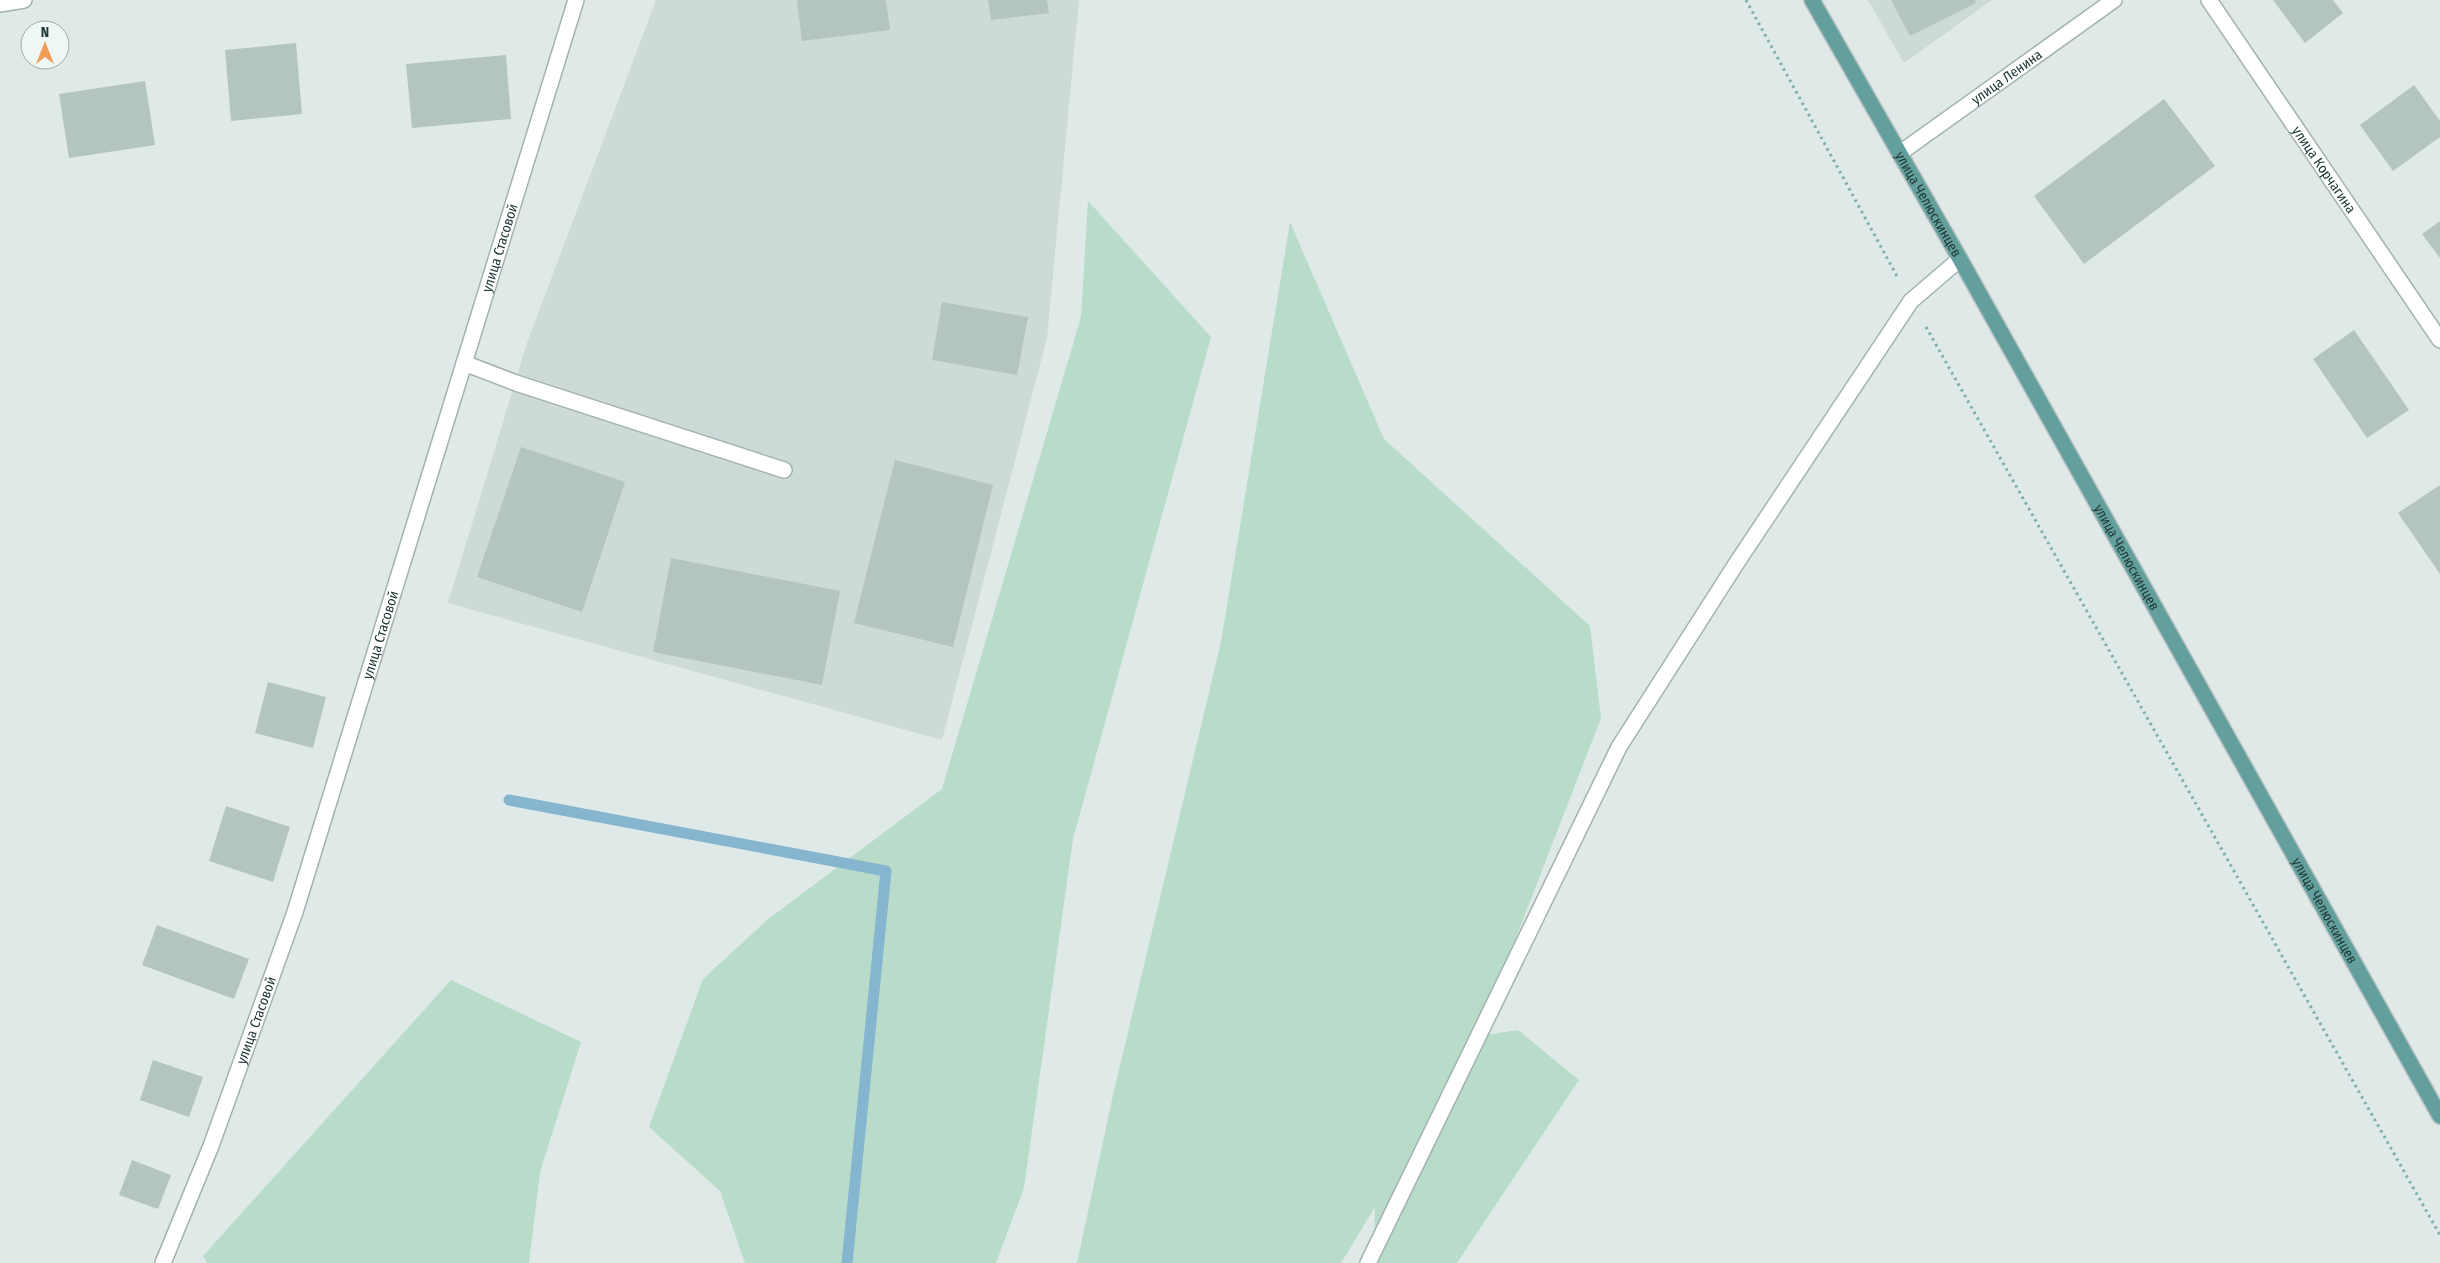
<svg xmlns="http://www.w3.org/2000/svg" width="2440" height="1263" font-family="'Fira Sans Condensed',sans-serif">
<rect width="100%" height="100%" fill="#dfeae8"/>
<!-- built -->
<g fill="#cddad7">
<polygon points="656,0 1079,0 1047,338 942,740 448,603 527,343"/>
<polygon points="1868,0 1992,0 1904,63"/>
</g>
<!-- green -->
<g fill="#b8dcc9">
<polygon points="1088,201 1211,337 1073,839 1024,1188 996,1263 745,1263 720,1191 649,1127 703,979 767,920 942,789 1081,317"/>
<polygon points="1290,222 1384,439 1590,626 1601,718 1478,1036 1518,1030 1579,1080 1457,1263 1376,1263 1374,1259 1375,1207 1341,1263 1077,1263 1113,1095 1221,642"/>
<polygon points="451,980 581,1042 540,1172 529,1263 207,1263 203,1256"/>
</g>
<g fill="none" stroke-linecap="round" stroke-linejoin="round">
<!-- stream -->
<polyline stroke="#86b5d0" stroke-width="11" points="509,800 886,871 847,1263"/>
</g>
<!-- building -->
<g fill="#b4c5c1">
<polygon points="797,0 886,0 890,30 802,41"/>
<polygon points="988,0 1047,0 1049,13 991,20"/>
<polygon points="1891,0 1975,0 1976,3 1910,36"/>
<polygon points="2273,0 2333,0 2343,13 2305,43"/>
<polygon points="296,43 302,114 231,121 225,50"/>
<polygon points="506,55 511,119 412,128 406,64"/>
<polygon points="145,81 155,145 69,158 59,94"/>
<polygon points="2414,85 2440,121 2440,137 2393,171 2360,125"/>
<polygon points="2164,99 2215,166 2084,264 2034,196"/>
<polygon points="2440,221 2440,258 2422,234"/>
<polygon points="942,302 1028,317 1017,375 932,360"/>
<polygon points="2354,330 2409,410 2367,438 2313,359"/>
<polygon points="521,447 625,482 582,612 477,577"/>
<polygon points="895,460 993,485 953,647 854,623"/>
<polygon points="2440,485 2440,574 2398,513"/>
<polygon points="671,558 840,591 822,685 653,652"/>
<polygon points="268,682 326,697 313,748 255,733"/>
<polygon points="226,806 290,827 273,882 209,861"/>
<polygon points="157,925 249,959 234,999 142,965"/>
<polygon points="153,1060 203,1077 189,1117 140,1100"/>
<polygon points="132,1160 171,1175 158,1209 119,1195"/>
</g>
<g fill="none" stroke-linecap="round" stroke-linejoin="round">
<!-- minor casing -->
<g stroke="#a2b2b0" stroke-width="18">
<g id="minor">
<path id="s1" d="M2209 0 2440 340"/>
<polyline points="0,4 24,0"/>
<path id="s2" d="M1900 153 2114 0"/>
<polyline points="464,363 516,383 784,470"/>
<path id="s3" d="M163 1263 211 1146 295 912 576 0"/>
<polyline points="1368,1263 1619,747 1736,564 1911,301 1960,259"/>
</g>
</g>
<!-- major casing -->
<g stroke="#bcc4c3" stroke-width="18">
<g id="major">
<path id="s4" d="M1812 0 1960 259 2440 1116"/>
</g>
</g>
<!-- path -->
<g stroke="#7faea9" stroke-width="3" stroke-dasharray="2.5 4" stroke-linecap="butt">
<polyline points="1746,0 1898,278"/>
<polyline points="1926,327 2440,1235"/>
</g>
<!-- minor -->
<use href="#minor" stroke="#fff" stroke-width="15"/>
<!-- major -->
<use href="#major" stroke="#63a09d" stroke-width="15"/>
</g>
<g text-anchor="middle" stroke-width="4.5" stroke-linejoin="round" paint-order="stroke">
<!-- street labels -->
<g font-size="14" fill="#203a38" stroke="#eff7f5">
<text dy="5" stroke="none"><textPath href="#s2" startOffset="131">улица Ленина</textPath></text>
<text dy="5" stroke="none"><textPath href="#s1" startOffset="205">улица Корчагина</textPath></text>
<text dy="5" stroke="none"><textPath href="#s4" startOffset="235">улица Челюскинцев</textPath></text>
<text dy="5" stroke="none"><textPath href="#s3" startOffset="1070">улица Стасовой</textPath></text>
<text dy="5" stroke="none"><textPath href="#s4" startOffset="640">улица Челюскинцев</textPath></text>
<text dy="5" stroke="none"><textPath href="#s3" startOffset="665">улица Стасовой</textPath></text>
<text dy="5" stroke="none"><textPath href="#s4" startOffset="1045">улица Челюскинцев</textPath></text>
<text dy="5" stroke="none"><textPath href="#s3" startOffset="260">улица Стасовой</textPath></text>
</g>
</g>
<!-- north arrow -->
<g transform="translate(45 45)"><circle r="24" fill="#eff7f5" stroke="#9caba9"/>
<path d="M0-4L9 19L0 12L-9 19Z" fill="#f19c56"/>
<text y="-8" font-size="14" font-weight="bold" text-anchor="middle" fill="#203a38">N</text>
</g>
</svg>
